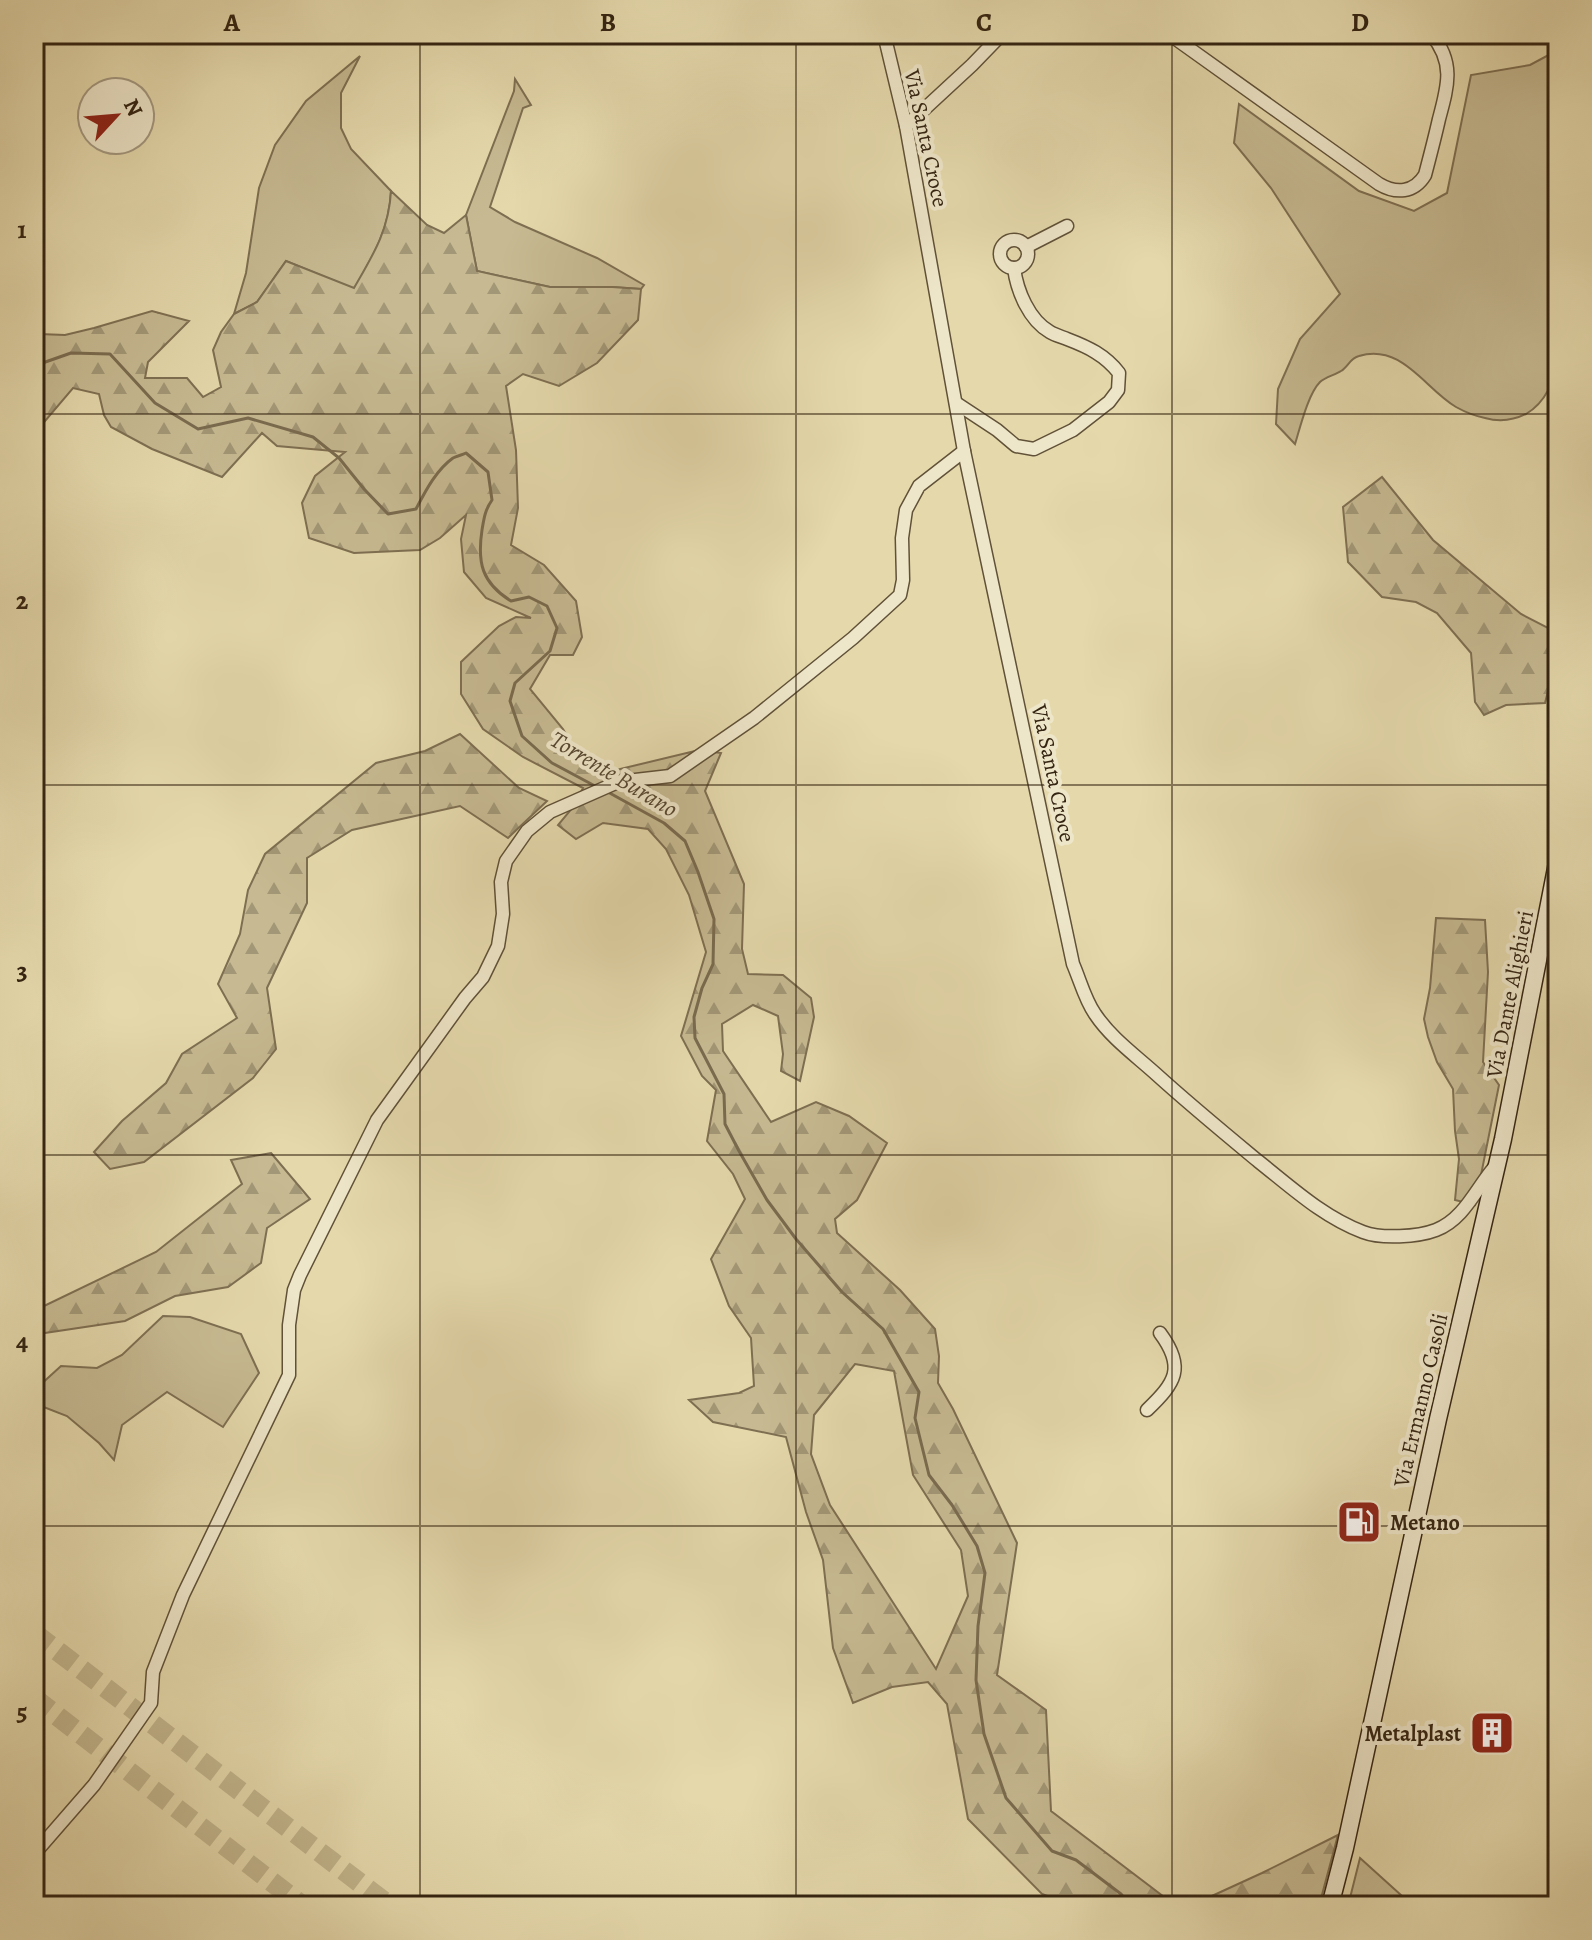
<svg xmlns="http://www.w3.org/2000/svg" width="1592" height="1940" font-family="Alegreya,serif">
<defs>
<pattern id="forest-firs" width="22" height="20" patternUnits="userSpaceOnUse" patternTransform="scale(2)"><rect width="22" height="20" fill="#c7ba92"/><path d="M5 1l3.5 6h-7zM16 11l3.5 6h-7z" fill="#a29776"/></pattern>
</defs>
<rect width="100%" height="100%" fill="#e5d9ac"/>
<filter id="stains"><feTurbulence type="fractalNoise" baseFrequency=".0025" numOctaves="4"/><feColorMatrix values="0 0 0 0 .2 0 0 0 0 .09 0 0 0 0 .02 0 0 0 .5 -.17"/></filter>
<radialGradient id="worn" r=".72"><stop offset=".6" stop-color="#630" stop-opacity="0"/><stop offset="1" stop-color="#630" stop-opacity=".3"/></radialGradient>
<!-- green -->
<g fill="#c7ba92" stroke="#7e6f52" stroke-width="2">
<path d="M1558 50V352C1556 376 1548 401 1526 414 1512 421 1499 422 1485 418 1475 416 1465 412 1456 407 1425 389 1402 343 1359 356 1350 358 1348 367 1341 371 1335 375 1325 377 1320 382 1308 394 1300 428 1295 444L1276 424 1278 389 1300 339 1340 294 1271 188 1234 143 1239 104 1359 191 1414 211 1447 193 1471 75 1530 65Z"/>
<path d="M360 56 341 93V128L351 149 391 191C389 230 373 256 354 289L286 261 257 302 234 314 246 273 259 188 275 145 306 101Z"/>
<polygon points="515,79 531,105 523,108 490,207 515,222 597,258 644,285 641,289 612,287 550,287 477,271 466,215 514,91"/>
<polygon points="163,1316 190,1317 241,1334 259,1373 223,1427 167,1392 122,1425 114,1460 99,1443 67,1416 41,1406 38,1387 61,1366 97,1368 122,1355"/>
<polygon points="1360,1858 1412,1905 1413,1906 1348,1906"/>
</g>
<!-- forest -->
<g fill="url(#forest-firs)" stroke="#7e6f52" stroke-width="2" fill-rule="evenodd">
<path d="M391 191 427 225 444 233 466 215 477 271 550 287H612L641 289 638 320 597 363 559 386 523 374 506 386 516 450 518 508 511 545 544 565 576 601 582 637 573 655H550L530 689 563 729 584 764 612 771 699 750 721 753 705 791 744 884 742 949 748 974 783 975 811 998 814 1017 800 1081 781 1071 783 1054 778 1016 753 1005 722 1024 723 1051 771 1122 816 1102 849 1116 887 1143 857 1200 835 1219 837 1233 900 1290 935 1329 939 1356 938 1383 953 1409 1017 1543 997 1675 1046 1710 1051 1811 1176 1906H1075L1042 1894 968 1819 947 1704 928 1682 892 1687 853 1703 833 1648 823 1560 806 1512 786 1437 713 1422 689 1400 739 1393 754 1386 751 1338 729 1306 711 1259 745 1199 733 1174 707 1141 716 1090 702 1076 681 1036 706 952 689 895 666 849 648 829 603 823 576 839 558 825 574 806 583 788 523 757 483 729 461 694V662L499 626 516 617 531 618 486 598 464 572 461 539 466 515 440 538 420 550 354 553 309 538 302 503 315 476 345 452 277 446 262 433 222 477 152 449 111 427 104 415 99 394 73 388 34 434V392L43 384 40 376H34V331L39 334 65 335 94 328 152 311 189 321 148 362 145 378H187L203 397 221 387 213 350 221 332 234 314 257 302 286 261 354 288C373 255 389 230 391 191ZM855 1364 894 1371 913 1475 961 1550 968 1596 936 1669 830 1505 811 1454 814 1415Z"/>
<polygon points="1382,477 1433,540 1521,614 1558,633 1558,652 1545,703 1506,705 1484,715 1475,702 1471,653 1437,613 1416,602 1382,597 1348,562 1343,507"/>
<polygon points="460,734 519,788 547,801 508,838 460,806 352,830 307,858 307,903 267,988 276,1049 253,1078 144,1162 110,1169 94,1152 122,1121 166,1083 182,1054 237,1018 218,984 240,934 248,890 265,854 376,763 425,751"/>
<polygon points="1436,918 1485,920 1488,972 1483,1062 1499,1085 1475,1205 1455,1200 1459,1159 1455,1131 1453,1089 1437,1062 1428,1037 1424,1019 1430,988"/>
<polygon points="271,1153 310,1199 267,1228 261,1263 228,1287 175,1296 125,1321 38,1334 44,1306 156,1252 242,1184 231,1160"/>
<polygon points="1338,1835 1319,1906 1190,1906 1262,1873"/>
</g>
<g fill="none" stroke-linecap="round" stroke-linejoin="round">
<!-- stream -->
<g stroke="#7a6b4f" stroke-width="3">
<path d="M34 366 71 353 110 354 155 403 198 429 248 418 313 437 339 458 364 489 388 514 416 509C425 492 436 470 453 458 457 456 462 455 466 453L488 472 492 500C485 510 484 518 482 530 477 563 482 583 511 601L529 597 547 606 557 628 550 651 515 683 510 701 522 736 552 763 595 786"/>
<polyline points="606,791 664,823 685,841 698,872 714,919 713,964 702,988 694,1017 695,1038 724,1094 725,1124 739,1151 767,1200 796,1239 842,1292 883,1329 919,1392 915,1418 929,1475 952,1505 977,1546 985,1573 978,1626 976,1680 984,1734 1006,1798 1052,1851 1076,1860 1121,1894 1131,1906"/>
<polyline points="1256,1906 1304,1897 1317,1906"/>
</g>
<!-- trunk-tunnel -->
<g stroke="#c2b58d" stroke-width="20" stroke-dasharray="20 10" stroke-linecap="butt">
<polyline points="34,1633 390,1906"/>
<polyline points="34,1698 303,1906"/>
</g>
<!-- minor casing -->
<g stroke="#605138" stroke-width="15">
<g id="minor">
<path d="M884 34 906 126 964 451 1073 964C1080 980 1085 1000 1095 1014 1111 1038 1135 1055 1156 1074 1189 1104 1223 1132 1258 1161 1291 1187 1323 1217 1363 1232 1381 1239 1418 1237 1436 1230 1465 1219 1477 1186 1497 1164"/>
<path d="M1169 34 1379 184C1396 194 1414 193 1425 175 1430 156 1435 137 1439 119 1448 86 1455 62 1431 34"/>
<polyline points="906,126 972,65 1002,34"/>
<circle cx="1014" cy="254" r="14"/>
<polyline points="1026,247 1067,226"/>
<path d="M956 403 997 430 1016 446 1034 449 1073 430 1109 402 1118 390 1119 373C1105 355 1088 347 1067 339 1062 337 1055 335 1050 332 1029 320 1017 291 1014 268"/>
<path d="M1147 1410C1175 1383 1186 1368 1160 1333"/>
<polyline points="34,1854 94,1785 151,1703 153,1672 183,1595 289,1375 289,1325 294,1290 300,1275 377,1120 465,998 483,977 498,946 503,914 501,882 506,861 527,831 550,812 618,782 670,776 754,718 853,638 900,595 903,580 902,538 906,510 919,486 964,451"/>
</g>
</g>
<!-- secondary casing -->
<g stroke="#342412" stroke-width="19">
<polyline id="secondary" points="1330,1906 1345,1848 1438,1419 1503,1139 1558,858"/>
</g>
<!-- minor -->
<use href="#minor" stroke="#eee6c9" stroke-width="12"/>
<!-- secondary -->
<use href="#secondary" stroke="#eee6c9" stroke-width="16"/>
</g>
<!-- grid -->
<path fill="none" stroke="#342412" stroke-width="2" stroke-opacity="0.55" d="M420 34V1906M796 34V1906M1172 34V1906M34 414H1558M34 785H1558M34 1155H1558M34 1526H1558"/>
<!-- icons -->
<defs>
<g id="fuel-square" transform="scale(2.3)"><rect x="-9" y="-9" width="18" height="18" rx="4" fill="#8f2418" stroke="#eee6c9"/><path d="M-5.5-6h7V0h2V4h1.3V-2.5L3-4.5l.8-.8L6-3V5H2.5V1h-1V6h-7ZM-4.2-4.7v3.2H.2V-4.7Z" fill="#fff"/></g>
<g id="building-square" transform="scale(2.3)"><rect x="-9" y="-9" width="18" height="18" rx="4" fill="#8f2418" stroke="#eee6c9"/><path d="M-4-6H4V6H1V3H-1V6H-4ZM-2.5-4.3h1.7v1.8h-1.7ZM.8-4.3h1.7v1.8H.8ZM-2.5-1h1.7V.8h-1.7ZM.8-1h1.7V.8H.8Z" fill="#fff"/></g>
</defs>
<g fill-rule="evenodd">
<use href="#fuel-square" x="1359" y="1522"/>
<use href="#building-square" x="1492" y="1733"/>
</g>
<g text-anchor="middle" stroke-width="8" stroke-linejoin="round" paint-order="stroke">
<!-- street labels -->
<g font-size="22" fill="#342412" stroke="#eee6c9">
<text transform="translate(927 138) rotate(78)" y="8">Via Santa Croce</text>
<text transform="translate(1054 773) rotate(78)" y="8">Via Santa Croce</text>
<text transform="translate(1509 994) rotate(-79)" y="8">Via Dante Alighieri</text>
<text transform="translate(1420 1400) rotate(-77)" y="8">Via Ermanno Casoli</text>
</g>
<!-- poi labels -->
<g font-size="22" font-weight="bold" fill="#342412" stroke="#eee6c9" text-anchor="start">
<text x="1390" y="1530">Metano</text>
<text x="1461" y="1741" text-anchor="end">Metalplast</text>
</g>
<!-- water labels -->
<g font-size="24" font-style="italic" fill="#574831" stroke="#eee6c9">
<text transform="translate(614 774) rotate(31)" y="8">Torrente Burano</text>
</g>
</g>
<!-- margin -->
<rect width="1592" height="1940" fill="none" stroke="#e5d9ac" stroke-width="88"/>
<!-- north arrow -->
<g transform="translate(116 116) rotate(64)"><circle r="38" fill="#eee6c9" stroke="#a49880" stroke-width="2"/>
<path d="M0-6L14 30L0 20L-14 30Z" fill="#8f2418"/>
<text y="-12" font-size="22" font-weight="bold" text-anchor="middle" fill="#342412">N</text>
</g>
<rect x="44" y="44" width="1504" height="1852" fill="none" stroke="#342412" stroke-width="3"/>
<g font-size="26" text-anchor="middle" font-weight="bold" fill="#342412">
<text x="232" y="31">A</text>
<text x="608" y="31">B</text>
<text x="984" y="31">C</text>
<text x="1360" y="31">D</text>
<text x="22" y="238">1</text>
<text x="22" y="609">2</text>
<text x="22" y="979">3</text>
<text x="22" y="1350">4</text>
<text x="22" y="1720">5</text>
</g>
<rect width="100%" height="100%" filter="url(#stains)"/>
<rect width="100%" height="100%" fill="url(#worn)"/>
</svg>
